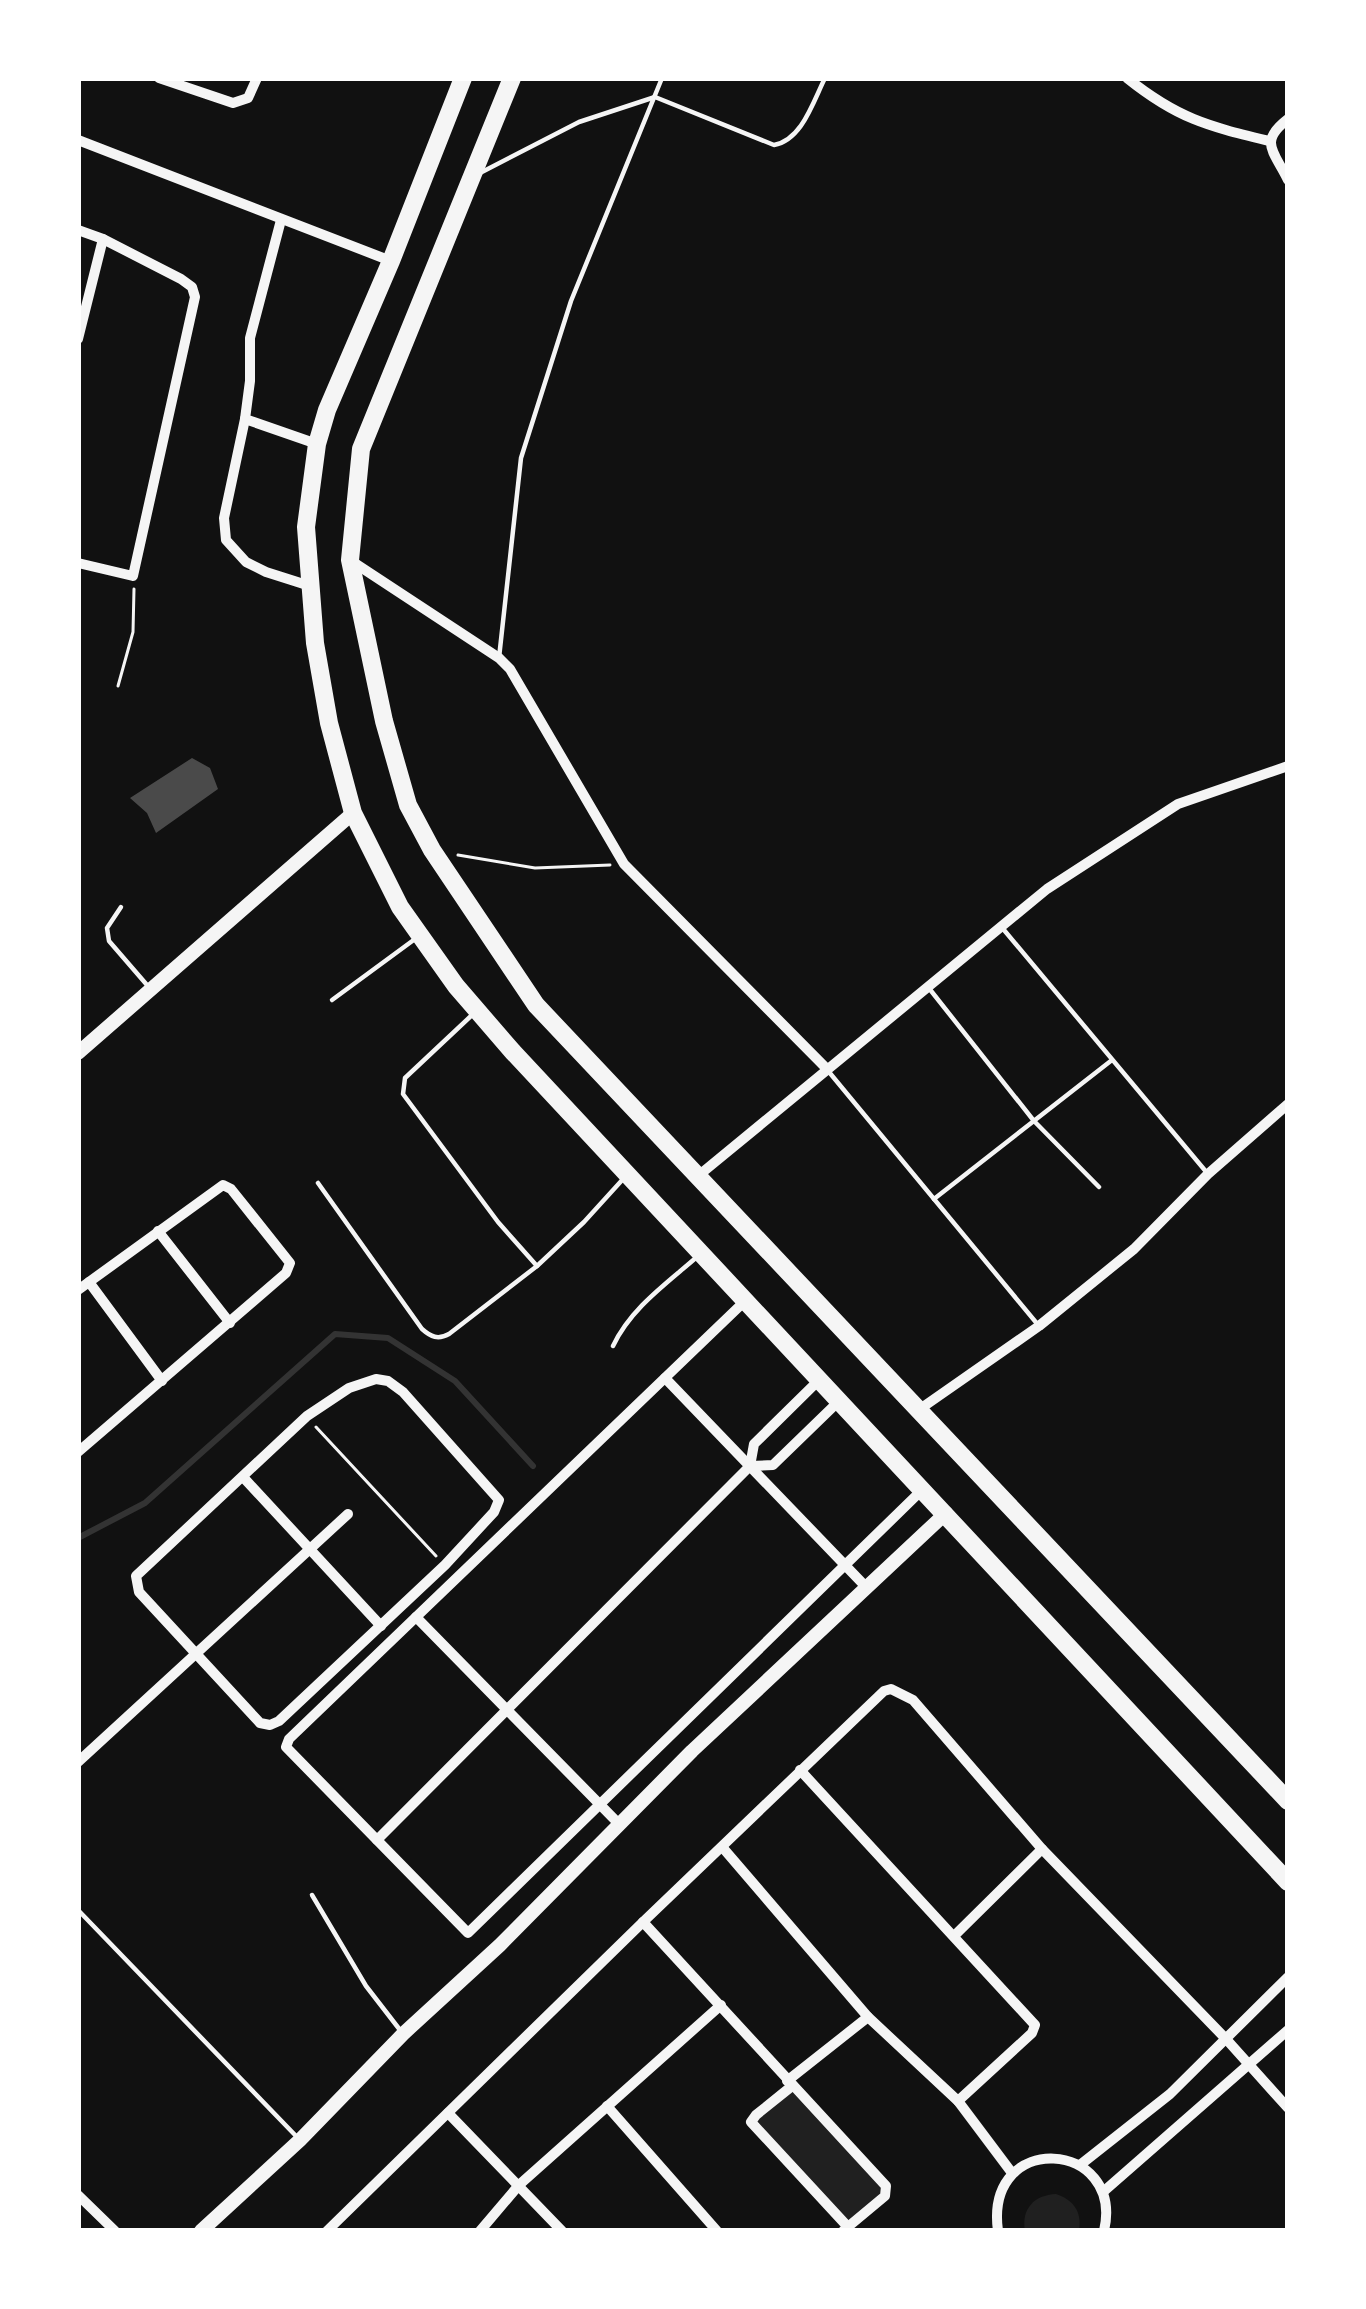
<svg xmlns="http://www.w3.org/2000/svg" width="1366" height="2309" font-family="Barlow,sans-serif">
<rect width="100%" height="100%" fill="#111"/>
<!-- green -->
<g fill="#202020">
<polygon points="791,2086 886,2188 848,2226 752,2121"/>
<path d="M1056 2194C1074 2200 1082 2212 1079 2231H1025C1021 2209 1034 2195 1056 2194Z"/>
</g>
<g fill="none" stroke-linecap="round" stroke-linejoin="round">
<!-- stream -->
<polyline stroke="#333" stroke-width="6" points="78,1538 145,1503 335,1334 388,1338 455,1381 533,1466"/>
</g>
<!-- building -->
<polygon fill="#4a4a4a" points="192,758 210,768 218,789 156,833 147,813 130,798"/>
<g fill="none" stroke-linecap="round" stroke-linejoin="round">
<!-- path -->
<g stroke="#f5f5f5" stroke-width="3">
<polyline points="118,686 133,632 134,589"/>
<polyline points="458,855 535,868 610,865"/>
<polyline points="316,1427 436,1556"/>
</g>
<!-- service -->
<g stroke="#f5f5f5" stroke-width="4.5">
<path d="M480 173 579 122 655 97 774 145C802 140 813 102 825 78"/>
<polyline points="499,658 521,458 571,301 662,78"/>
<polyline points="121,907 107,928 109,941 147,985"/>
<polyline points="1004,930 1208,1174"/>
<polyline points="928,987 1034,1121 1099,1187"/>
<polyline points="332,1000 415,939"/>
<polyline points="472,1015 405,1078 403,1094 498,1222 537,1266 584,1222 624,1178"/>
<polyline points="829,1072 1039,1326"/>
<path d="M318 1183 422 1329C431 1337 438 1340 449 1334L537 1266"/>
<polyline points="934,1199 1112,1060"/>
<path d="M613 1346C631 1308 666 1284 698 1256"/>
<polyline points="312,1895 366,1986 400,2030"/>
<polyline points="78,1910 296,2136"/>
</g>
<!-- minor -->
<g stroke="#f5f5f5" stroke-width="10">
<polyline points="159,78 233,103 248,98 257,78"/>
<path d="M1127 78C1178 119 1208 126 1269 141"/>
<path d="M1288 119C1258 142 1274 151 1288 180"/>
<polyline points="78,140 391,261"/>
<polyline points="281,220 250,338 250,381 245,419 317,444"/>
<polyline points="78,230 103,239 181,279 192,287 195,297 133,576 78,563"/>
<polyline points="78,339 103,239"/>
<polyline points="245,419 224,518 226,540 246,562 266,572 310,586"/>
<polyline points="353,562 499,658 510,669 624,864 827,1069"/>
<polyline points="698,1176 1047,889 1178,804 1288,766"/>
<polyline points="158,1231 230,1323"/>
<polyline points="89,1282 162,1381"/>
<polyline points="78,1290 223,1185 231,1189 290,1263 286,1273 78,1452"/>
<polyline points="746,1300 289,1739 286,1747 468,1933 923,1489"/>
<polyline points="665,1378 867,1588"/>
<polygon points="376,1379 388,1381 403,1392 499,1500 494,1512 445,1565 279,1721 270,1725 260,1723 139,1592 136,1576 307,1416 349,1388"/>
<polyline points="920,1409 1039,1326 1134,1249 1208,1174 1288,1104"/>
<polyline points="750,1466 773,1465 840,1400"/>
<polyline points="243,1477 381,1626"/>
<polyline points="416,1617 619,1824"/>
<polyline points="78,1762 348,1514"/>
<polyline points="800,1770 1035,2025 1032,2033 958,2101"/>
<polyline points="377,1840 750,1466 754,1444 820,1379"/>
<polyline points="723,1848 868,2017 958,2101 1012,2173"/>
<polyline points="643,1922 886,2186 885,2196 843,2231"/>
<polyline points="955,1935 1042,1849"/>
<polyline points="787,2081 868,2017"/>
<polyline points="792,2086 756,2115 751,2122 848,2227"/>
<polyline points="607,2106 717,2231"/>
<polyline points="448,2113 562,2231"/>
<polyline points="1080,2165 1170,2094 1288,1977"/>
<polyline points="1103,2192 1288,2030"/>
<polyline points="78,2195 115,2231"/>
<polyline points="327,2231 643,1922 884,1691 891,1689 913,1700 1042,1849 1227,2040 1288,2108"/>
<polyline points="480,2231 519,2185 721,2005"/>
<path d="M998 2231C984 2129 1125 2140 1104 2231"/>
</g>
<!-- tertiary -->
<g stroke="#f5f5f5" stroke-width="14">
<polyline points="78,1053 353,813"/>
<polyline points="201,2231 300,2140 403,2034 500,1945 692,1751 946,1513"/>
</g>
<!-- trunk -->
<g stroke="#f5f5f5" stroke-width="18">
<polyline points="463,78 391,261 327,410 317,444 306,527 315,643 329,723 353,813 400,907 456,986 513,1052 1288,1882"/>
<polyline points="512,78 361,449 350,560 384,721 408,805 432,850 536,1005 1288,1801"/>
</g>
</g>
<!-- border -->
<rect width="1366" height="2309" fill="none" stroke="#ffffff" stroke-width="162"/>
</svg>
